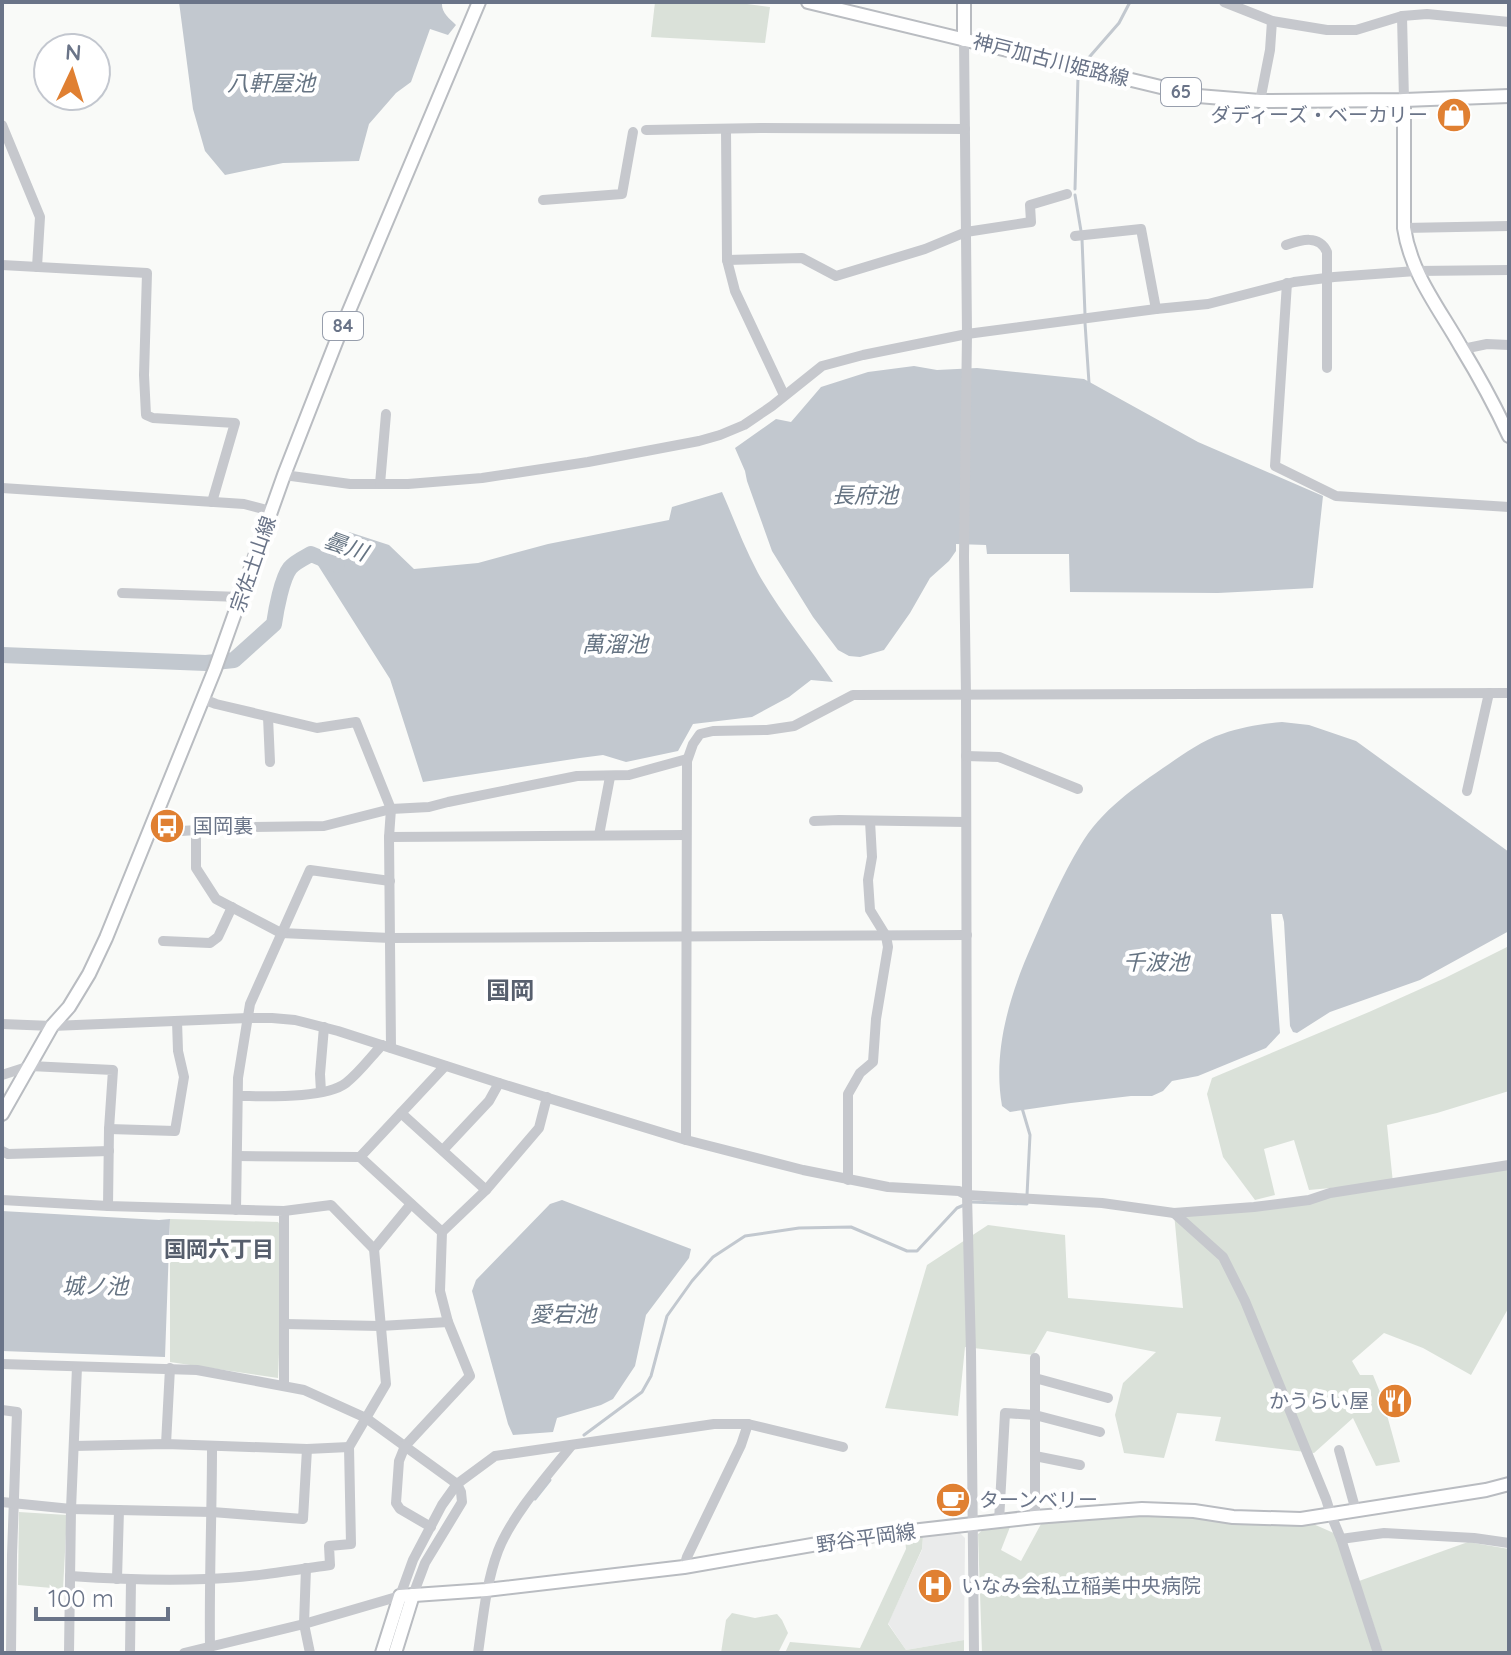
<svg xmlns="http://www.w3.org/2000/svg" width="1511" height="1655" font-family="Quicksand,'Noto Sans JP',sans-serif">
<rect width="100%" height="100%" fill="#f9faf8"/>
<!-- built -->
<polygon fill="#eaebeb" points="959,1532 965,1538 964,1640 906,1650 888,1623 922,1550 923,1536"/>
<!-- green -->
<g fill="#dae1d9">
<polygon points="655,2 732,2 770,7 765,43 651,37"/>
<polygon points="1509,946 1509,1091 1437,1113 1387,1125 1393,1183 1509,1162 1509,1307 1471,1375 1423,1348 1384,1333 1352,1361 1360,1375 1373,1375 1382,1397 1400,1462 1376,1466 1353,1418 1314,1453 1215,1441 1221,1417 1177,1413 1164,1458 1124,1453 1115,1415 1123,1383 1156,1352 1047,1331 1033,1355 965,1347 958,1416 885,1408 927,1265 988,1225 1065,1235 1068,1298 1183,1308 1174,1213 1270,1205 1385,1183 1309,1190 1294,1140 1264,1149 1275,1195 1255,1200 1223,1157 1207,1094 1212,1078 1369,1012 1445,978"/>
<polygon points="170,1219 278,1222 284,1231 278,1378 170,1362"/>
<polygon points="19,1512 67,1515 63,1589 18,1585"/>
<polygon points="1143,1512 1149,1515 1186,1517 1247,1525 1311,1523 1336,1534 1375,1653 982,1653 978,1534 985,1528 1010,1527 1001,1550 1021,1561 1041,1524 1132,1516"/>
<polygon points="923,1536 922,1549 888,1624 906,1650 964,1640 964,1653 785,1653 790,1642 860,1648 906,1549 905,1538"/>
<polygon points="1468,1542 1509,1549 1509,1653 1383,1653 1359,1581"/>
<polygon points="732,1613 755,1618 777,1614 782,1620 788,1633 778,1653 721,1653 726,1620"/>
</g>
<!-- water -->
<g fill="#c2c8cf">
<path d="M179 2H442C441 13 449 18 456 25L448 35 430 29 411 82 396 93 369 124 359 161 283 163 225 175 205 151 193 109Z"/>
<polygon points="914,366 937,370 977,368 1084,379 1198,442 1323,496 1313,588 1218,593 1070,592 1069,554 987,554 986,545 956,544 956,551 949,561 930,578 910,613 884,650 860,657 849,656 838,650 813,617 772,551 747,481 745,471 735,448 776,419 791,422 821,387 868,372"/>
<path d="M722 492C734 519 744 547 758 573 780 612 808 645 833 682L811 680 789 697 752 717 693 724 678 751 626 762 603 755 580 758 423 782 390 679 314 559 349 532 389 545 414 569 478 563 548 544 669 520 672 507Z"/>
<path d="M1282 722 1309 725 1356 741 1509 852V931L1420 980 1330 1012 1297 1033 1293 1032 1290 1026 1284 922 1282 914H1271L1280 1033 1266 1048 1198 1076 1172 1081 1163 1091 1152 1096H1131L1071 1103 1010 1112 1002 1106C992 1049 1011 991 1034 940 1048 908 1062 876 1080 846 1101 810 1135 787 1169 764 1185 753 1203 740 1222 734 1242 727 1261 724 1282 722Z"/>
<polygon points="562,1200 691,1249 689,1258 646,1315 635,1366 613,1399 601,1405 557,1418 553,1432 513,1435 508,1424 472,1291 476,1280 550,1204"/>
<polygon points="2,1211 159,1220 170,1219 165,1357 2,1351"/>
</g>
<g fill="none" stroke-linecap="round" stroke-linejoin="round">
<!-- stream -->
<g stroke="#c2c8cf" stroke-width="3">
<polyline points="1085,62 1119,23 1130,2"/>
<polyline points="1075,189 1078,76"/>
<polyline points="1075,195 1081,231"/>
<polyline points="1082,239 1085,314"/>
<polyline points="1085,323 1089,383"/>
<polyline points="1022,1108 1030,1135 1027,1195"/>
<polyline points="971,1202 1027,1204"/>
<polyline points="584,1435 642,1392 651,1376 667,1316 692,1281 713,1257 745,1236 799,1228 851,1227 907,1251 917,1251 957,1208 964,1205"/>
<polyline points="535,1499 550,1480"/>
</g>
<!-- river -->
<path stroke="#c2c8cf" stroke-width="16" d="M2 655 206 663 234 660 274 624C276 610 282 578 290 568 295 562 304 558 311 554L337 565"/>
<!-- major casing -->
<g stroke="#b9bcc1" stroke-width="16">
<g id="major">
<polyline points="808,2 1198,96 1260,101 1404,100 1509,96"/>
<polyline points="964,40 964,2"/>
<path d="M1404 100V228C1411 274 1439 308 1461 347 1478 375 1495 406 1509 436"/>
<polyline points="2,1114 52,1026 69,1007 89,974 106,938 215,669 284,475 338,337 479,2"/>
<polyline points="382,1653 400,1596 486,1590 684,1567 858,1537 1035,1517 1142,1509 1194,1511 1233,1517 1301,1519 1486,1490 1509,1484"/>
<polyline points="395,1653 413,1595"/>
</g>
</g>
<!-- minor -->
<g stroke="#c6c8cd" stroke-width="10">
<polyline points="1224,2 1272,21 1327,30 1356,30 1402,16 1427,14 1509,22"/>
<polyline points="1402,16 1404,100"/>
<polyline points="964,40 967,334 964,557 966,695 967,1195 971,1352 974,1653"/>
<polyline points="1260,101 1270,50 1272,21"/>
<polyline points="2,125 40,217 37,267"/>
<polyline points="726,129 727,260 735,291 784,395"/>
<polyline points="646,130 761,128 965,129"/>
<polyline points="543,200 622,194 633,132"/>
<polyline points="1404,228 1509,226"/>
<polyline points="1075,236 1141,229 1156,309"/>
<path d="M1286 245C1301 240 1319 234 1327 252V368"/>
<polyline points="727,260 802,258 836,276 925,249 966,232 1031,222 1030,205 1067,194"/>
<polyline points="2,265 147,273 144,375 146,415 153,418 235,423 212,502"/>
<polyline points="1287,283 1275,466 1336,496 1509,507"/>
<polyline points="1463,349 1487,344 1509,345"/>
<polyline points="284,475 350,484 408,484 482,478 588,462 699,441 720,435 744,425 772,406 822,366 863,355 967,334 1156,309 1208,304 1294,282 1334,277 1416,271 1509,270"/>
<polyline points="380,484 386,414"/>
<polyline points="2,488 244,504 271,511"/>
<polyline points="122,593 241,597"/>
<polyline points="203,699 216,704 317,728 356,722 391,809 389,837 391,1048"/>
<polyline points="268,717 270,762"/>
<polyline points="966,756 999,757 1078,789"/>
<polyline points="1467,791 1489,693"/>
<polyline points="814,821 839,820 966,822"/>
<polyline points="196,830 196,868 216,899 281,933 390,938 967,935"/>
<polyline points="149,833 245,827 324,826 391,809 429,807 448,802 577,776 629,775 687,759"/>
<polyline points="599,835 610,777"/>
<polyline points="389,837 686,835"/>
<polyline points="163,941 210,943 218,937 232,907"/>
<polyline points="2,1024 52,1026 248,1018 272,1018 295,1020 338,1031 499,1083 686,1140 803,1170 888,1187 959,1191 967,1195 1102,1203 1174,1213 1254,1207 1309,1200 1330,1193 1509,1165"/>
<polyline points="2,1075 30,1066 113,1070 109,1129 108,1206"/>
<polyline points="321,1092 320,1074 324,1027"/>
<path d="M238 1096C265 1096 325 1099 346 1083 359 1073 370 1058 382 1045"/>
<polyline points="401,1113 486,1190"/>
<polyline points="109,1129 175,1131 184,1077 178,1051 177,1021"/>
<polyline points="686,1140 687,761 693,744 700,734 713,731 767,730 794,726 853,695 1509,693"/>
<polyline points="443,1150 489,1101 499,1083"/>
<polyline points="2,1151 8,1154 109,1151"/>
<polyline points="237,1156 360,1157 442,1232"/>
<polyline points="360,1157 445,1066"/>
<polyline points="848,1180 848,1094 860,1073 873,1062 876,1019 888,947 886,936 870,910 868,880 872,857 870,821"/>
<polyline points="2,1200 108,1206 284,1211 284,1386"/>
<polyline points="236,1210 238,1078 250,1004 310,870 390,881"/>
<polyline points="1174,1213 1223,1257 1245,1301 1326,1499 1331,1515 1341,1539 1378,1653"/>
<polyline points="374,1249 411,1204"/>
<polyline points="285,1324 380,1326 448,1322"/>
<polyline points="1035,1358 1035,1517"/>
<polyline points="2,1364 197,1370 304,1390 366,1418 457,1484 461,1492 462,1502 425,1563 413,1595"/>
<polyline points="1035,1378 1108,1398"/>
<polyline points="2,1410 17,1412 12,1555 11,1653"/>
<polyline points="748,1424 843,1447"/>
<polyline points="166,1444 170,1368"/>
<polyline points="74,1446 166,1444 307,1449 349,1447"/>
<polyline points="1339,1450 1356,1511"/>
<polyline points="1035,1456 1080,1465"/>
<polyline points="2,1502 71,1509 212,1512 303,1519 307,1449"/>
<polyline points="999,1521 1005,1413 1035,1415 1100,1432"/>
<polyline points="431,1527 400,1509 396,1503 399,1461 405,1446 470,1376 448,1322 440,1291 442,1232 486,1190 539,1128 547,1097"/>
<polyline points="1341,1539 1384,1533 1474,1538 1509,1543"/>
<polyline points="306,1568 304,1624 310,1653"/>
<path d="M70 1576C115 1579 161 1581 206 1579 247 1578 289 1571 330 1565L329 1546 351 1544 349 1447 386 1384 374 1249 331 1205 284 1211"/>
<polyline points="117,1579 119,1510"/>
<path d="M210 1647C209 1580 212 1513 212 1447"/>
<polyline points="69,1653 71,1509 77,1367"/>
<polyline points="130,1653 131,1580"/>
<polyline points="184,1653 304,1624 400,1596 413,1560 442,1505 457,1484 495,1456 714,1424 748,1424 741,1445 687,1557 684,1567"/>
<path d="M478 1653C483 1618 486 1583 498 1551 512 1515 548 1475 572 1445"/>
</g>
<!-- major -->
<use href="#major" stroke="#fff" stroke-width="12"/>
</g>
<!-- icons -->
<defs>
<g id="shop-disc" transform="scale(1.8)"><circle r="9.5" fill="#e08032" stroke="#fff"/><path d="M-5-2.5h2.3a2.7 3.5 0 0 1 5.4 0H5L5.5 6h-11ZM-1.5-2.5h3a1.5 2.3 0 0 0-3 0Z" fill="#fff"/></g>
<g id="bus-disc" transform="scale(1.8)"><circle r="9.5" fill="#e08032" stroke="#fff"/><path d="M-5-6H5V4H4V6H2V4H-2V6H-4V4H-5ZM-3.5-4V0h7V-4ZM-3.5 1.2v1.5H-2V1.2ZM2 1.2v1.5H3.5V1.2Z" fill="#fff"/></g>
<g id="restaurant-disc" transform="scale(1.8)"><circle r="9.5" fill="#e08032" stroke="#fff"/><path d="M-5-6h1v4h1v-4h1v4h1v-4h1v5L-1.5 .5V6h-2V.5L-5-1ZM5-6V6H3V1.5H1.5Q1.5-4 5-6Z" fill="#fff"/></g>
<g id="cafe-disc" transform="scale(1.8)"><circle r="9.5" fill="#e08032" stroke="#fff"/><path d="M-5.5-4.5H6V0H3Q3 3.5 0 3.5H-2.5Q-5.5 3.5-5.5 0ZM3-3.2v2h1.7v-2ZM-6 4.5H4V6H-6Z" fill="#fff"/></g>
<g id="hospital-disc" transform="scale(1.8)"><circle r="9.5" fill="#e08032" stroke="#fff"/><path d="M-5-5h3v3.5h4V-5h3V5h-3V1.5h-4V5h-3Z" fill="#fff"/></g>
</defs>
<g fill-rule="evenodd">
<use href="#shop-disc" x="1454" y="115"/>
<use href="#bus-disc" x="167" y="826"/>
<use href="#restaurant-disc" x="1395" y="1401"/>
<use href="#cafe-disc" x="953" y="1500"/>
<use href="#hospital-disc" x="935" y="1586"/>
</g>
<g text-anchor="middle" stroke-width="8" stroke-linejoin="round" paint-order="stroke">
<!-- shield labels -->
<g fill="#fff" stroke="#979eac" stroke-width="2">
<rect x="1161" y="78" width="40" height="28" rx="6"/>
<rect x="323" y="312" width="40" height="28" rx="6"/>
</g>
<g font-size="18" font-weight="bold" fill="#6a7488">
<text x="1181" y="98">65</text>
<text x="343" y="332">84</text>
</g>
<!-- street labels -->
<g font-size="20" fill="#6a7488" stroke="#fff">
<text transform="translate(1051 60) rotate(14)" y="7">神戸加古川姫路線</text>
<text transform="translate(253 564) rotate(-71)" y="7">宗佐土山線</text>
<text transform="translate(866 1538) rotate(-8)" y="7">野谷平岡線</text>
</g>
<!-- poi labels -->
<g font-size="20" fill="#6a7488" stroke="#fff" text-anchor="start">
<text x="1428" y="122" text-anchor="end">ダディーズ・ベーカリー</text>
<text x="193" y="833">国岡裏</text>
<text x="1369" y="1408" text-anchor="end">かうらい屋</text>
<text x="979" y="1507">ターンベリー</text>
<text x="961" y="1593">いなみ会私立稲美中央病院</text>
</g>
<!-- water labels -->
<g font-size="22" font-style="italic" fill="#667483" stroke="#fff">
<text x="271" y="91">八軒屋池</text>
<text x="865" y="503">長府池</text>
<text transform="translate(346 546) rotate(20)" y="8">曇川</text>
<text x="615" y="652">萬溜池</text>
<text x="1156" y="970">千波池</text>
<text x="95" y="1294">城ノ池</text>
<text x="563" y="1322">愛宕池</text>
</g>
<!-- neighbourhood labels -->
<g font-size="22" font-weight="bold" fill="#575f6d" stroke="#fff">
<text x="219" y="1257">国岡六丁目</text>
</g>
<!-- quarter labels -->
<g font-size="24" font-weight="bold" fill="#575f6d" stroke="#fff">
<text x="510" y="999">国岡</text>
</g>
</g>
<!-- border -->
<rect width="1511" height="1655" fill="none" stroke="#6a7488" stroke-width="8"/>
<!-- north arrow -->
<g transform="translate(72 72) rotate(4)"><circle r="38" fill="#ffffff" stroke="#c3c7cf" stroke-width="2"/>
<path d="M0-6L14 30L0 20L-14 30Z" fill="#e08032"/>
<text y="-12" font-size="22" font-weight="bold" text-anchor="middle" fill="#6a7488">N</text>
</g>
<!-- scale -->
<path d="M36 1607v12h132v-12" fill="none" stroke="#6a7488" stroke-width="4"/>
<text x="48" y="1607" font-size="24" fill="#6a7488" stroke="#ffffff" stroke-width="6" paint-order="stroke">100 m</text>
</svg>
